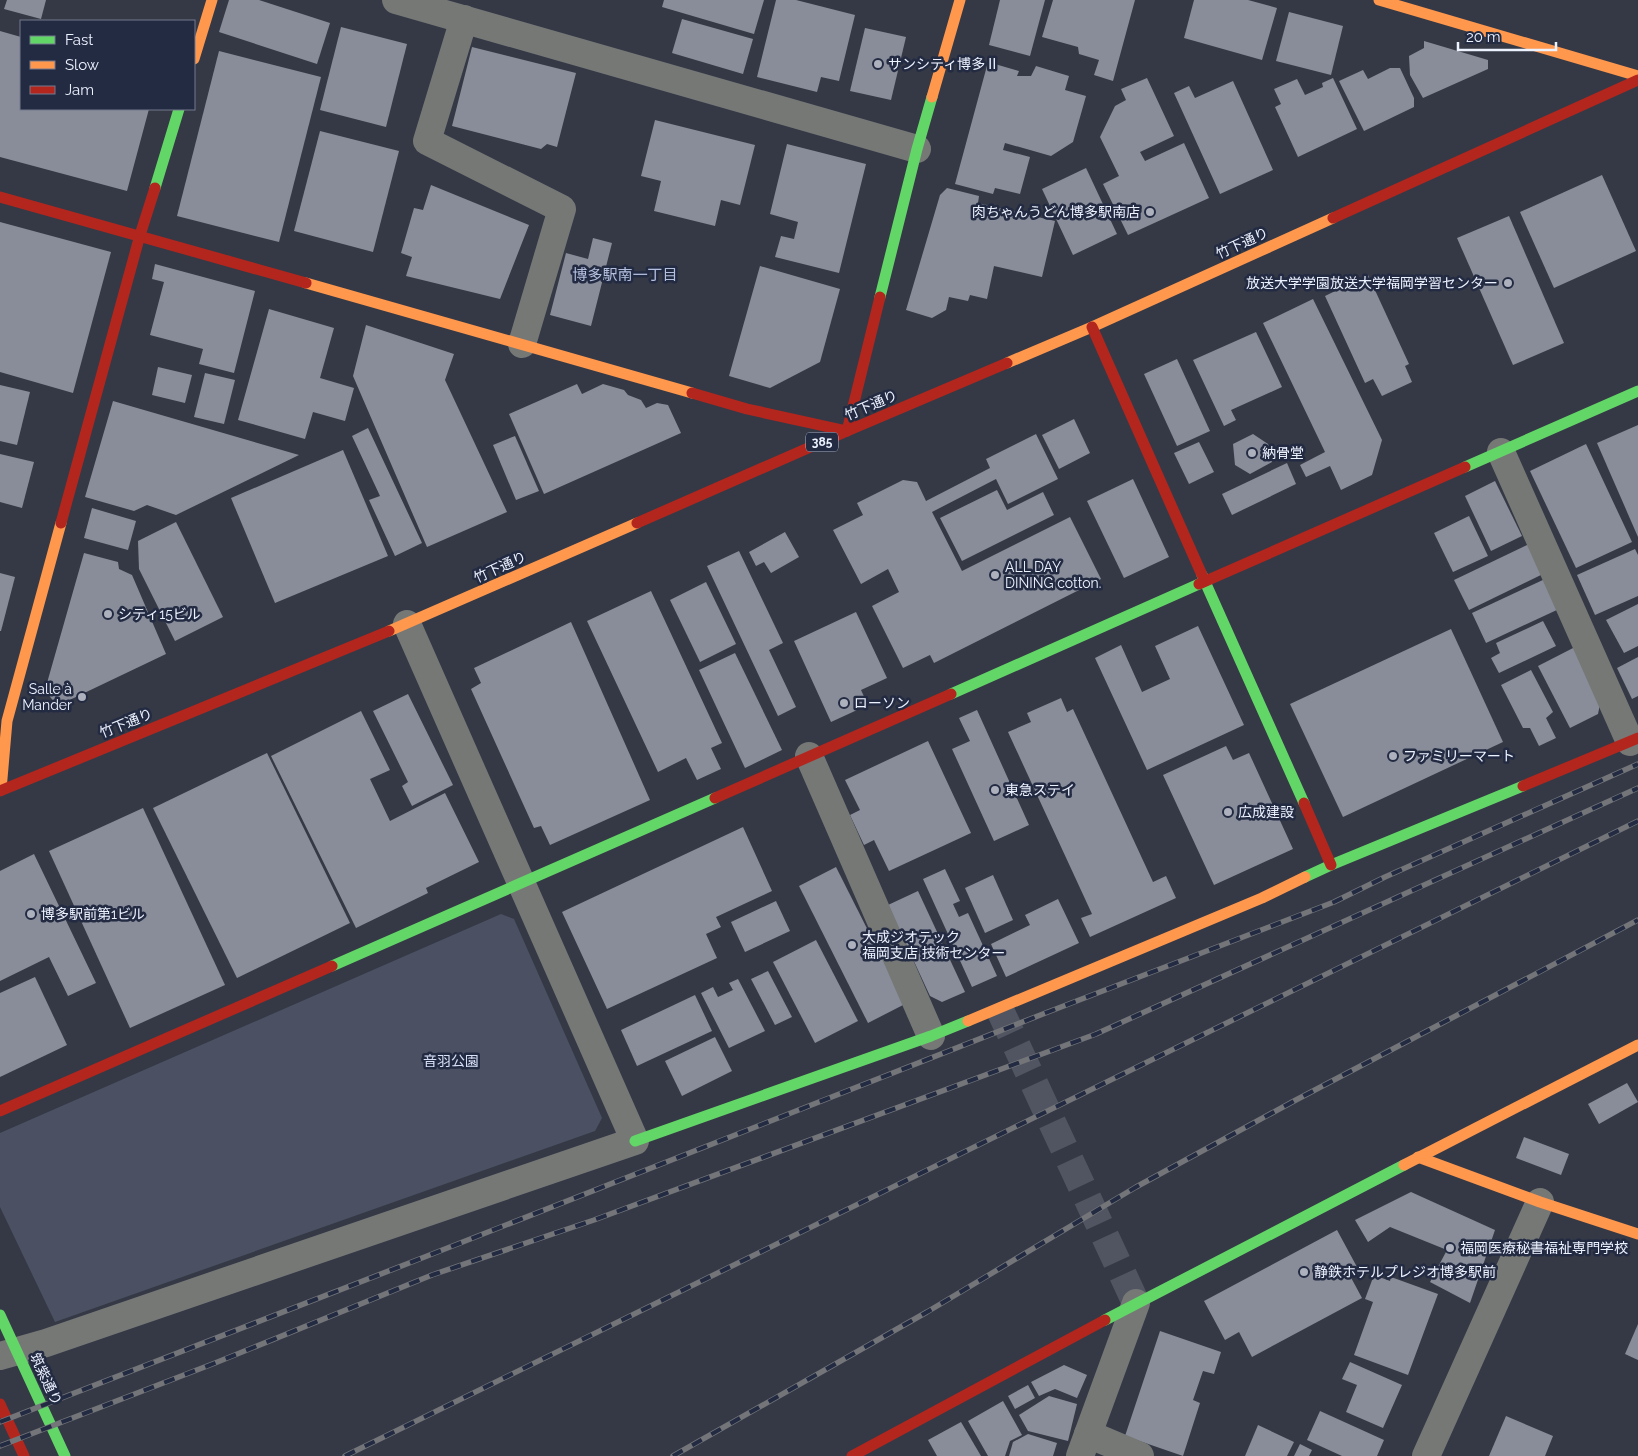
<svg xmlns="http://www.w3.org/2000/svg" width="1638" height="1456" font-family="Raleway,'Noto Sans JP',sans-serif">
<rect width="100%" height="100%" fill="#353946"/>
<!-- green -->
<polygon fill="#4b5163" points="501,914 514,919 602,1118 595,1131 55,1322 0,1207 0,1133"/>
<!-- building -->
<g fill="#898d9a">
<polygon points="7,0 46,0 41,19 4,9"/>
<polygon points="229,0 259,0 330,23 317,64 219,32"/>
<polygon points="664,0 764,0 754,34 662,7"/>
<polygon points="776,0 796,0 855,15 839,81 821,77 817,92 757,77"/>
<polygon points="1000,0 1045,0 1030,56 989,45"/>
<polygon points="1053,0 1135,0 1113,81 1094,75 1099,60 1079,54 1078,47 1042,37"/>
<polygon points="1194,0 1248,0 1277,8 1262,60 1184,38"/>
<polygon points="1289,12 1343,26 1331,75 1276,61"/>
<polygon points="682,19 753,39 743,74 672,53"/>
<polygon points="341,27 407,44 386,127 320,110"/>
<polygon points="865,28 906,37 891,100 850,91"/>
<polygon points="0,31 21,37 21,109 149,109 127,191 0,157"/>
<polygon points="1424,41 1488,60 1488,69 1423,98 1410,75 1409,56 1424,48"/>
<polygon points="472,47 576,73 557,147 547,144 541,149 452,126"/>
<polygon points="219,51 321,77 279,242 177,216"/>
<polygon points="988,62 1019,71 1017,76 1031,76 1036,66 1069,76 1065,90 1086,96 1073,142 1051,156 1005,143 1003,150 1030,157 1020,194 995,188 993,194 955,184"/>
<polygon points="1390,68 1400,68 1414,98 1414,107 1364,131 1339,81 1363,70 1368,79"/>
<polygon points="1147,78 1174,136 1140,152 1145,161 1184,143 1209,198 1128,235 1103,184 1119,176 1100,137 1115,106 1126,100 1121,89"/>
<polygon points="1333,78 1357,129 1298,157 1275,107 1281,104 1274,89 1297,79 1305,95 1323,87 1322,83"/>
<polygon points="1233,81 1273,170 1220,194 1174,93 1189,86 1195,98"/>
<polygon points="655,120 755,145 740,205 721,200 715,226 654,211 661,181 641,176"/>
<polygon points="320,131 399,151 373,252 294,231"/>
<polygon points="787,144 866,164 839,273 775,257 781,236 794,239 798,222 770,214"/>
<polygon points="1086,168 1117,234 1073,255 1042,189"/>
<polygon points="1602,175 1636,251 1554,288 1520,212"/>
<polygon points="431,185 529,225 500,299 406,276 412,257 401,253 414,208 423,210"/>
<polygon points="947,188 979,196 978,203 1055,221 1042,277 994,266 987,299 970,295 968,301 949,297 946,310 932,318 906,310 940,195"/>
<polygon points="1509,216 1564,343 1513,365 1457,238"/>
<polygon points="0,222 111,252 73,393 0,372"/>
<polygon points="593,238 612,243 591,326 550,315 566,253 588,259"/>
<polygon points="155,264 255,291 234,373 199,364 203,349 150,335 164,282 152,279"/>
<polygon points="760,266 840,289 820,362 770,388 729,376"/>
<polygon points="1368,275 1409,364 1405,366 1412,382 1382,396 1373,379 1365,383 1325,296"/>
<polygon points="1313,299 1382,440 1372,475 1341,490 1330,466 1306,477 1300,465 1325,452 1263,323"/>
<polygon points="269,309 334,328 320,378 354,388 345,421 313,412 305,439 238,420"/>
<polygon points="366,325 454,354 445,380 507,512 427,547 353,376"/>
<polygon points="1256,332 1282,387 1231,410 1236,420 1224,426 1193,360"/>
<polygon points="1177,359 1210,431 1177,446 1144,374"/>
<polygon points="158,367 192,375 185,403 152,395"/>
<polygon points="205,373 235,380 224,424 194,417"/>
<polygon points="577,384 582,394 603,384 624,390 628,395 641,400 646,408 657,403 668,405 681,433 544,494 509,414"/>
<polygon points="0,385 30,392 17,445 0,441"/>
<polygon points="113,401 299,455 176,515 147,505 134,511 85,497"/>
<polygon points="1074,419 1090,453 1059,469 1042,435"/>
<polygon points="1638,425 1638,537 1597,443"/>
<polygon points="368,428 422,543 395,556 369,500 380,496 352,436"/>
<polygon points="1036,434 1058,479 1008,504 996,479 932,512 962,571 1070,517 1101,579 934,663 930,655 903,668 872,606 899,592 888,569 861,584 833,530 863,515 857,503 903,480 917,482 926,501 990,468 986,459"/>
<polygon points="1253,434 1268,444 1272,462 1250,474 1235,465 1233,444"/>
<polygon points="515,436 539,491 516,500 493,445"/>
<polygon points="1199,442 1214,472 1189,484 1174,453"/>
<polygon points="1586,444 1632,542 1576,568 1530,471"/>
<polygon points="343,450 388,556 275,603 231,498"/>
<polygon points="0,454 34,462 22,508 0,502"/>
<polygon points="1287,463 1296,484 1232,515 1222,494"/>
<polygon points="1133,479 1169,557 1124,578 1087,501"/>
<polygon points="1495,481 1522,536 1491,551 1465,496"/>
<polygon points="997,490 1007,510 1043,492 1054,515 962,561 940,518"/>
<polygon points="92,508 136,521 128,550 84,538"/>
<polygon points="1469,516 1488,556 1453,572 1434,533"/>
<polygon points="176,522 223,617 175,641 139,569 138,541"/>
<polygon points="785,532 799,557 771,573 764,562 756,566 749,552"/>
<polygon points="1529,544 1543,574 1469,610 1454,580"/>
<polygon points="1635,549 1638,555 1638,596 1595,615 1577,575"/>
<polygon points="739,551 783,643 769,650 796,707 778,716 707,566"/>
<polygon points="84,553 118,562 119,569 132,575 166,654 57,706 45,690"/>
<polygon points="0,573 15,577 1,631 0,631"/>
<polygon points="1545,579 1559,609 1486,643 1472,613"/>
<polygon points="706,582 736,644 700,662 670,600"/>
<polygon points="651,591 722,743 711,748 721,769 697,780 686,758 658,772 587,621"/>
<polygon points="1638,604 1638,646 1624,653 1606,620"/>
<polygon points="856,612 887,678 861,690 868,705 831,722 794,641"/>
<polygon points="1543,621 1556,646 1499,673 1491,658 1500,653 1496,643"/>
<polygon points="571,622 650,800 550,845 541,826 534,828 471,689 481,683 474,668"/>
<polygon points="1198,626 1244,725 1147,770 1095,658 1121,645 1142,692 1170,679 1155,646"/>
<polygon points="1451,629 1503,742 1343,817 1290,704"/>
<polygon points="1575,647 1601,699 1598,714 1570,728 1538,666"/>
<polygon points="735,653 782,750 745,768 699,670"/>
<polygon points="1638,657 1638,696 1632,699 1617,668"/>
<polygon points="1531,670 1553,712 1546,718 1556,738 1539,746 1530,728 1523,728 1501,685"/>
<polygon points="408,694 453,785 412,806 402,786 408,782 373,711"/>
<polygon points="1061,698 1067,712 1073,709 1153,882 1166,876 1176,898 1090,937 1081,918 1092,914 1008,732 1031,722 1027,713"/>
<polygon points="977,710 1029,825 994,841 952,749 970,741 959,718"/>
<polygon points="361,711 390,770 370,779 390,821 445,793 479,862 426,888 428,893 356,928 271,756"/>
<polygon points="928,741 971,833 889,871 874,840 864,845 850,815 860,810 845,780"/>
<polygon points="1226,746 1233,760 1249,753 1293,849 1214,885 1163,775"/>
<polygon points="267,753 350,923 237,978 153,808"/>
<polygon points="143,808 225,985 130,1028 49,851"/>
<polygon points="743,827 772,891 716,917 721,927 706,934 717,958 607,1009 562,912"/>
<polygon points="34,854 96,983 68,996 49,957 0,981 0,871"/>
<polygon points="836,867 905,1004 868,1023 799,886"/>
<polygon points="945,869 960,901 953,904 959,917 968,913 997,976 972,987 923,879"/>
<polygon points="993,875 1013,920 985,933 965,888"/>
<polygon points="918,891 965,992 942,1002 930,996 888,905"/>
<polygon points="1058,899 1079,943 1006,977 991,944 1030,925 1025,915"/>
<polygon points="776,901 790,931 745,952 731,922"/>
<polygon points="816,940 858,1021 815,1043 773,962"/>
<polygon points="768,971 792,1017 775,1025 751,979"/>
<polygon points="35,977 67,1045 0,1077 0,993"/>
<polygon points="738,979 765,1031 729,1048 701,993 713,987 718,997 733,990 729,983"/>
<polygon points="695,995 712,1031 637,1066 621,1030"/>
<polygon points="715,1037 732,1071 682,1096 665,1061"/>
<polygon points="1627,1083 1638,1102 1599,1124 1588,1104"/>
<polygon points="1524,1137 1569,1154 1561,1175 1516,1158"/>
<polygon points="1411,1192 1495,1230 1470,1303 1430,1282 1447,1250 1390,1227 1368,1242 1355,1220"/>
<polygon points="1337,1230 1357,1267 1348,1272 1362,1298 1252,1357 1239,1332 1225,1340 1204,1301"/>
<polygon points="1374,1275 1390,1281 1391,1277 1438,1294 1408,1375 1354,1355 1373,1302 1365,1299"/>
<polygon points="1638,1324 1638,1360 1625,1354"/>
<polygon points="1160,1331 1221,1352 1214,1374 1203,1371 1193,1400 1200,1403 1183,1456 1125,1436"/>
<polygon points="1350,1362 1402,1385 1383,1428 1346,1412 1357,1385 1342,1379"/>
<polygon points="1064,1365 1087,1375 1077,1398 1055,1389 1039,1396 1031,1382"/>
<polygon points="1028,1385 1035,1398 1015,1409 1008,1396"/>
<polygon points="1049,1396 1077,1404 1068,1441 1028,1431 1019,1415"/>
<polygon points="1003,1401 1022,1435 1010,1441 1005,1456 988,1456 968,1421"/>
<polygon points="1320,1411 1384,1440 1377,1456 1342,1456 1307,1440"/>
<polygon points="1506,1416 1553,1436 1545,1456 1489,1456"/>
<polygon points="961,1422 981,1456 937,1456 928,1440"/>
<polygon points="1258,1425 1294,1442 1287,1456 1245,1456"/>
<polygon points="1028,1434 1057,1443 1053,1456 1009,1456 1013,1442"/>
<polygon points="1300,1444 1312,1450 1309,1456 1294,1456"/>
</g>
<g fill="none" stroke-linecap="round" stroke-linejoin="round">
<!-- street-tunnel -->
<polyline stroke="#515562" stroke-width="28" stroke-dasharray="28 14" stroke-linecap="butt" points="999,1008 1136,1303"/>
<!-- street -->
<g stroke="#767876" stroke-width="28">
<polyline points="396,0 917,149"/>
<polyline points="464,19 427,141 562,209 522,344"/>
<polyline points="1501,452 1630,742"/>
<polyline points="809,756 931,1036"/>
<polyline points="0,1356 46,1343 635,1141 407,624"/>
<polyline points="1088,1434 1140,1456"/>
<polyline points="1080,1456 1136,1303"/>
<polyline points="1426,1456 1540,1202"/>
</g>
<!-- fast -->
<g stroke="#63d668" stroke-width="11">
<polyline points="155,188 179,109"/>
<polyline points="880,297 917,149 932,97"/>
<polyline points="1465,467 1638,391"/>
<polyline points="1202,575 1304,803"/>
<polyline points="951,694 1199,584"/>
<polyline points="1305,877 1331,865 1523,786"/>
<polyline points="332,966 715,798"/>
<polyline points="635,1141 931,1036 968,1021"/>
<polyline points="0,1315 65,1456"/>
<polyline points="1105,1320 1404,1165"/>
</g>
<!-- slow -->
<g stroke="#ff974d" stroke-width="11">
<polyline points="1379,0 1638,76"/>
<polyline points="194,59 212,0"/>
<polyline points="932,97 960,0"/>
<polyline points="306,283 692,393"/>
<polyline points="1007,363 1092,327 1333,218"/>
<polyline points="389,631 637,523"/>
<polyline points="1,790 7,721 61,523"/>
<polyline points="968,1021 1262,898 1305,877"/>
<polyline points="1418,1157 1540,1202 1638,1234"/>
<polyline points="1404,1165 1638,1045"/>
</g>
<!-- jam -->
<g stroke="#b3261e" stroke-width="11">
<polyline points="0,197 306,283"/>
<polyline points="1333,218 1638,80"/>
<polyline points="1092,327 1202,575"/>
<polyline points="692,393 747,409 847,431 880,297"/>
<polyline points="61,523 140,235 155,188"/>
<polyline points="637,523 847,431 1007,363"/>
<polyline points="1199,584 1465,467"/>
<polyline points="1523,786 1638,738"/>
<polyline points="0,791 389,631"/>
<polyline points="715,798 951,694"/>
<polyline points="1304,803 1331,865"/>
<polyline points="0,1111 332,966"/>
<polyline points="0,1404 24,1456"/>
<polyline points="852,1456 1105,1320"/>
</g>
<!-- rail casing -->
<g stroke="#737579" stroke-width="5.5">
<g id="rail">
<polyline points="0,1422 422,1258 1048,1012 1334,902 1385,877 1638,764"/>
<polyline points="0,1446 215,1363 432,1275 594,1220 1096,1034 1638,788"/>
<polyline points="345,1456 1638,821"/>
<polyline points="673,1456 927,1312 1136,1187 1294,1101 1638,920"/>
</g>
</g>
<!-- rail -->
<use href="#rail" stroke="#232b43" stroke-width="4" stroke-dasharray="11" stroke-linecap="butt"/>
</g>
<!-- markers -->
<g fill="#adb1be" stroke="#232b43" stroke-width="2">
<circle cx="878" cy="64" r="5"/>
<circle cx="1150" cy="212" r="5"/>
<circle cx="1508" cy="283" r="5"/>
<circle cx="1252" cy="453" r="5"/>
<circle cx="995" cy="575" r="5"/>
<circle cx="108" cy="614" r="5"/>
<circle cx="82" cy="697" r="5"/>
<circle cx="844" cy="703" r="5"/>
<circle cx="1393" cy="756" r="5"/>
<circle cx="995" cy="790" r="5"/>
<circle cx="1228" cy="812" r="5"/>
<circle cx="31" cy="914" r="5"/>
<circle cx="852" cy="945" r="5"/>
<circle cx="1450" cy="1248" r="5"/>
<circle cx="1304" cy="1272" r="5"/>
</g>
<g text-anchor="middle" stroke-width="5" stroke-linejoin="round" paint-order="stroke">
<!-- shield labels -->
<rect fill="#232b43" stroke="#b0b6c7" stroke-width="1" x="806" y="432.5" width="32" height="19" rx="4"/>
<g font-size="12" font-weight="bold" fill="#edf2ff">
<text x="822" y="446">385</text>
</g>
<!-- poi labels -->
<g font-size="14" fill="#edf2ff" stroke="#232b43" text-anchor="start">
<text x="888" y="69">サンシティ博多Ⅱ</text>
<text x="1140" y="217" text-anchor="end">肉ちゃんうどん博多駅南店</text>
<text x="1498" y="288" text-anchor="end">放送大学学園放送大学福岡学習センター</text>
<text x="1262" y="458">納骨堂</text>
<text x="1005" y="572">ALL DAY<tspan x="1005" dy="16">DINING cotton.</tspan></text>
<text x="118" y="619">シティ15ビル</text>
<text x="72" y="694" text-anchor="end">Salle à<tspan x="72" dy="16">Mander</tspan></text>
<text x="854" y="708">ローソン</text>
<text x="1403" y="761">ファミリーマート</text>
<text x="1005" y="795">東急ステイ</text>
<text x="1238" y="817">広成建設</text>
<text x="41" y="919">博多駅前第1ビル</text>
<text x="862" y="942">大成ジオテック<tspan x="862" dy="16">福岡支店 技術センター</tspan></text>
<text x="1460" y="1253">福岡医療秘書福祉専門学校</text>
<text x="1314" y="1277">静鉄ホテルプレジオ博多駅前</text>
</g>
<!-- street labels -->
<g font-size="14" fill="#edf2ff" stroke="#232b43">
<text transform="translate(1242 243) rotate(-24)" y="5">竹下通り</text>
<text transform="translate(871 405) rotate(-23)" y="5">竹下通り</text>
<text transform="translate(500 567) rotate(-24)" y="5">竹下通り</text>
<text transform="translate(126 723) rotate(-22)" y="5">竹下通り</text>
<text transform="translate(46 1379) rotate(65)" y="5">筑紫通り</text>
</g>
<!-- park labels -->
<g font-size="14" fill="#d9e1f8" stroke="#232b43">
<text x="451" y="1066">音羽公園</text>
</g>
<!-- neighbourhood labels -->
<g font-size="15" fill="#b5c0df" stroke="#232b43">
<text x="625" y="280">博多駅南一丁目</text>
</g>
</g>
<!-- legend -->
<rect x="20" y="20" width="175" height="90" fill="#232b43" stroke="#747b8e"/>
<rect x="30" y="36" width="25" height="8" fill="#63d668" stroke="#747b8e"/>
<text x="65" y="45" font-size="15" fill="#edf2ff">Fast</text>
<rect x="30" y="61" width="25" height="8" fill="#ff974d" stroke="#747b8e"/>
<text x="65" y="70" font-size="15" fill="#edf2ff">Slow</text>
<rect x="30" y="86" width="25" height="8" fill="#b3261e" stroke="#747b8e"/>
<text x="65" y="95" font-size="15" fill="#edf2ff">Jam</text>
<!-- scale -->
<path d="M1458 42v8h98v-8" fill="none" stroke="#edf2ff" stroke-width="2.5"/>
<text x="1466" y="42" font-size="15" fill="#edf2ff" stroke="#232b43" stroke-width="4" paint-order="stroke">20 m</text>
</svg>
